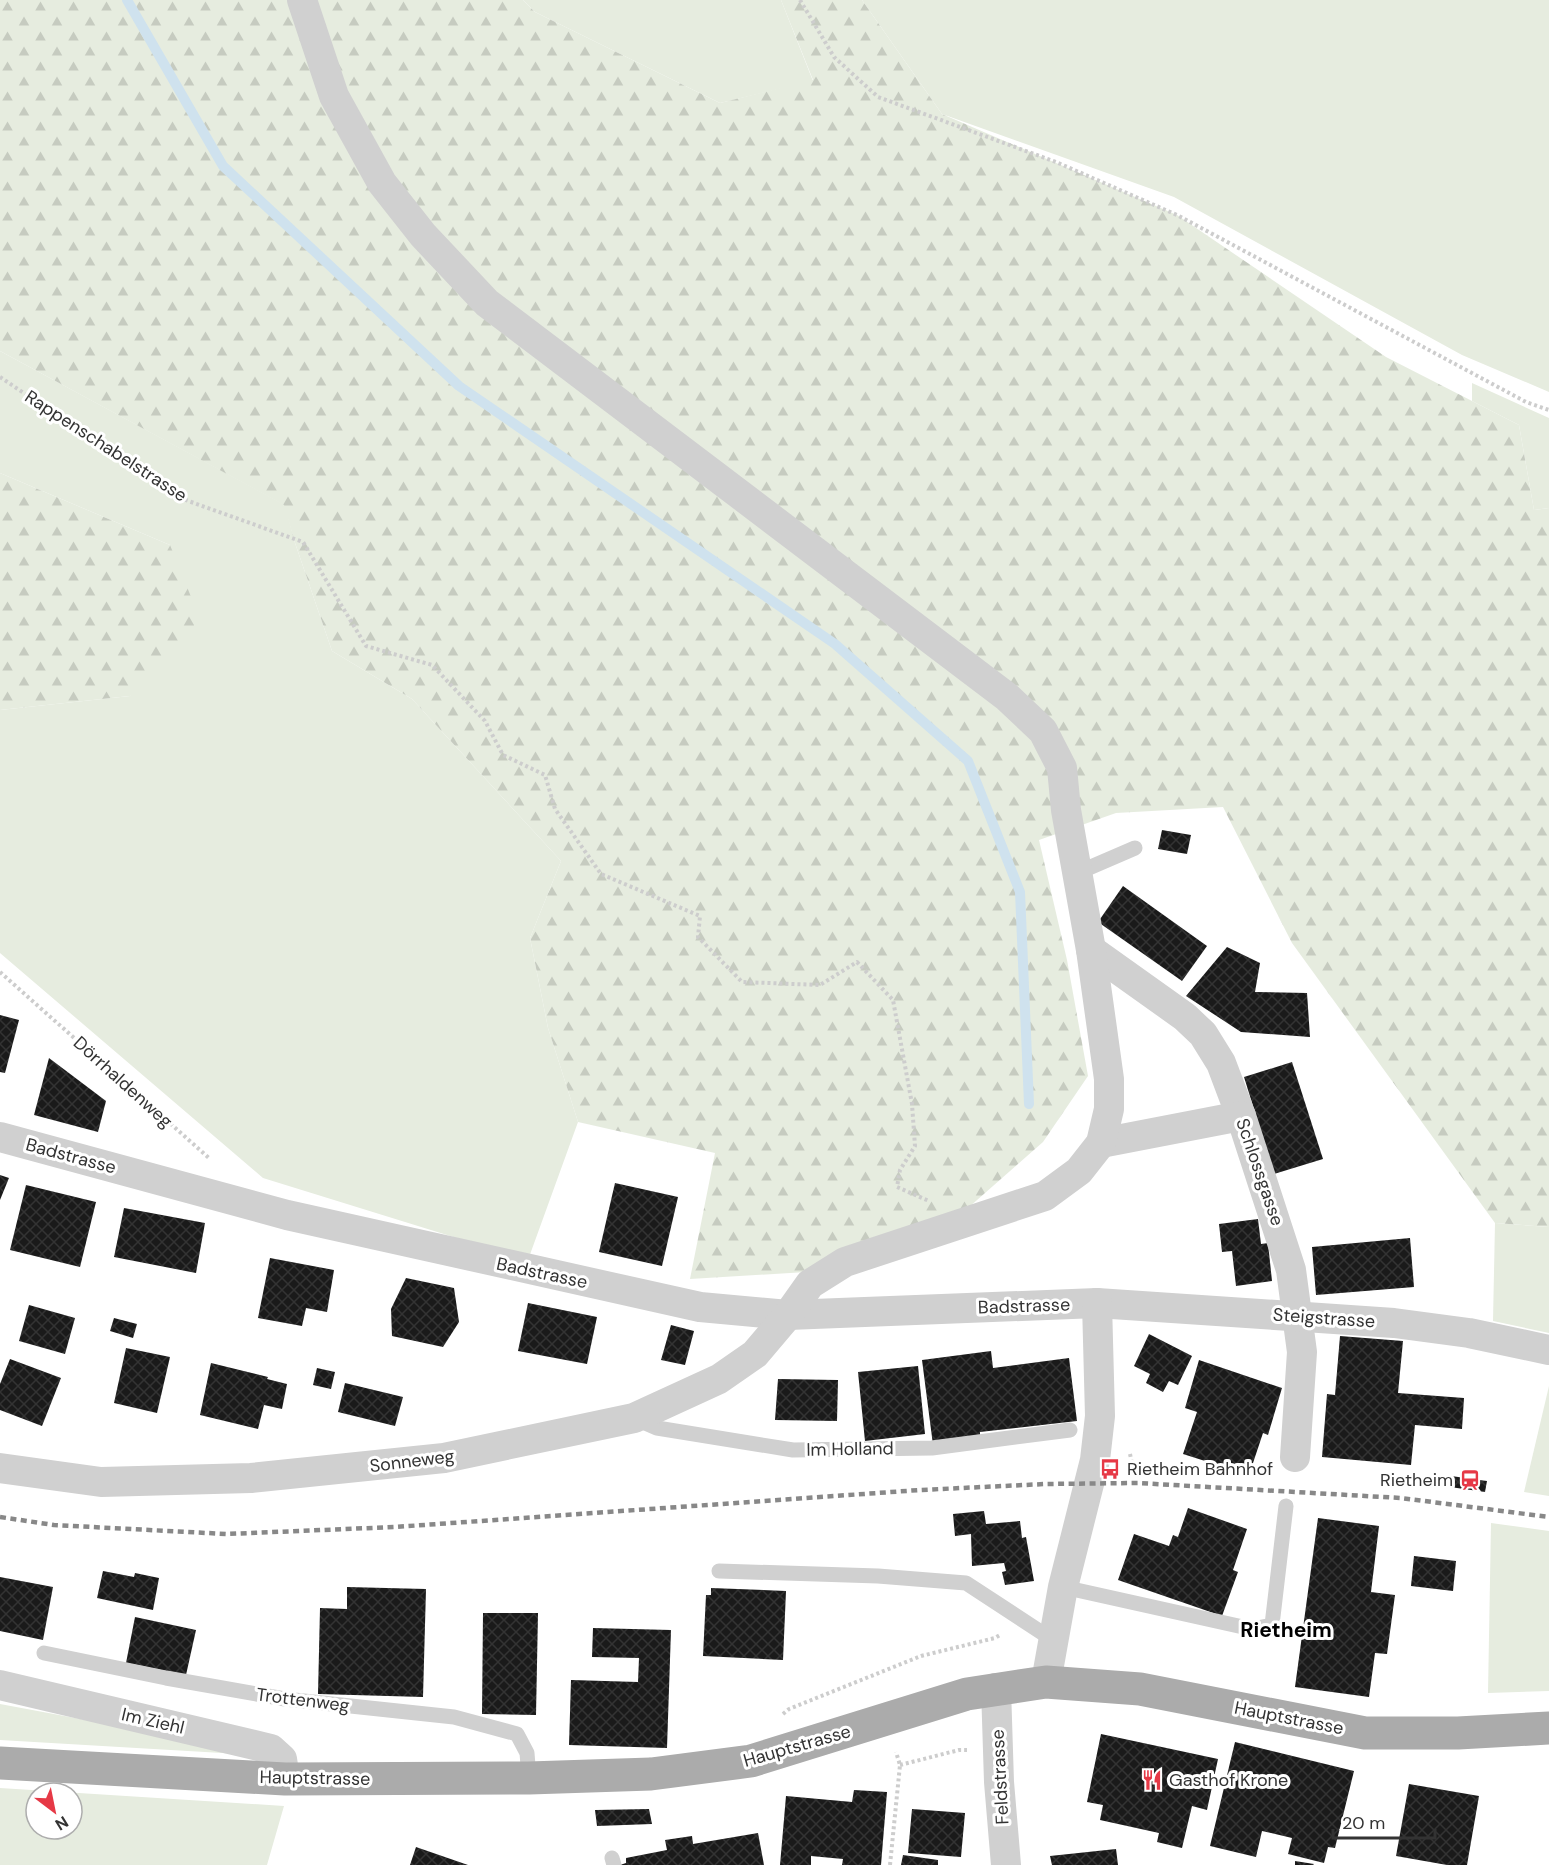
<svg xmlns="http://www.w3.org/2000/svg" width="1549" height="1865" font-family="'DM Sans',sans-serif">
<defs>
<pattern id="forest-firs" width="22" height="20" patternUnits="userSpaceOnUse" patternTransform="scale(1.5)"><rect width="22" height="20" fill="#e6ecdf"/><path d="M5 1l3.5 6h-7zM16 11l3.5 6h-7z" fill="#c6cbc0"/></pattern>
<pattern id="building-cross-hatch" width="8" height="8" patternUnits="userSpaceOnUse" patternTransform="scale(1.5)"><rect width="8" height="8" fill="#1a1a1a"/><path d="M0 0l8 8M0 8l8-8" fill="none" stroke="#333"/></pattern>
</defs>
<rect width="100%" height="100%" fill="#fff"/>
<!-- green -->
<g fill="#e6ecdf" fill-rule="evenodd">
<polygon points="523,0 781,0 813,81 720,103 535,12"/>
<polygon points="862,0 1549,0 1549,392 1462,355 1174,197 942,114"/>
<polygon points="0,351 285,505 295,543 332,651 412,699 561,861 530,938 548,1028 578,1122 528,1260 263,1178 0,953 0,710 130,696 170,545 0,473"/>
<polygon points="1472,383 1549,418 1549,508 1534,510 1519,425 1472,401"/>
<polygon points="1495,1223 1549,1227 1549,1333 1493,1321"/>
<polygon points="1549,1386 1549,1496 1524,1492"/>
<polygon points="1491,1523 1549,1531 1549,1691 1488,1693"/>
<polygon points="0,1704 86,1720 239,1754 0,1740"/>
<path d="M0 1788 284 1806 267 1865H0ZM36 1793H72V1829H36Z"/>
</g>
<!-- forest -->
<g fill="url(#forest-firs)">
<polygon points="0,0 523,0 535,12 720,103 813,80 781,0 862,0 942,114 1177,215 1386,357 1519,425 1534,510 1549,508 1549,1227 1495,1223 1292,943 1223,807 1116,813 1039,840 1067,960 1088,1076 1043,1142 960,1215 806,1272 690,1279 715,1153 578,1122 548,1028 530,938 561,861 412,699 332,651 295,543 284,505 0,351"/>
<polygon points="0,473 170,545 200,619 130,696 0,710"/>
</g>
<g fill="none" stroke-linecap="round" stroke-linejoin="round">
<!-- stream -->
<polyline stroke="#cfe2ee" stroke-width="10" points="127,0 223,166 459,386 835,644 968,761 1020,892 1029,1104"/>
</g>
<!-- building -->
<g fill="url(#building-cross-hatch)">
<polygon points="1162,830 1191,835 1187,854 1158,849"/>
<polygon points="1123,886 1207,946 1182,981 1098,922"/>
<polygon points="1227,947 1260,963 1255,992 1307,993 1310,1037 1241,1032 1186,996"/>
<polygon points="0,1015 19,1020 5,1073 0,1072"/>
<polygon points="49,1058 106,1101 98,1132 34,1115"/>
<polygon points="1292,1062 1323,1159 1274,1174 1244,1077"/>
<polygon points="0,1175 9,1178 0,1200"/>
<polygon points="615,1183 678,1197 662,1266 599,1252"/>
<polygon points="26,1185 96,1202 80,1267 10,1250"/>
<polygon points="124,1208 205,1223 196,1273 114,1257"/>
<polygon points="1258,1219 1261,1244 1268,1243 1272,1281 1236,1286 1232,1251 1222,1252 1219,1224"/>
<polygon points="1410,1238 1414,1287 1316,1295 1312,1247"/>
<polygon points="270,1258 334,1270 327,1312 306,1308 302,1326 258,1318"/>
<polygon points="406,1278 454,1288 459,1322 443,1347 392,1336 391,1309"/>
<polygon points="528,1303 597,1317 587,1364 518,1351"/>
<polygon points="29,1305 75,1318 65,1354 19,1341"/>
<polygon points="114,1318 137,1324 133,1338 110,1331"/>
<polygon points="671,1325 694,1331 685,1365 661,1360"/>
<polygon points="1149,1334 1192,1356 1178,1385 1169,1381 1163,1392 1146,1383 1150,1374 1134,1366"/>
<polygon points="1340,1336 1403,1341 1398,1393 1464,1398 1462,1429 1415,1425 1411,1465 1322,1457 1327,1394 1335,1395"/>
<polygon points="126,1348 170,1357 157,1413 114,1403"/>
<polygon points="991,1351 993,1368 1069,1358 1077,1421 980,1432 980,1438 933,1445 922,1360"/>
<polygon points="10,1359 61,1378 42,1426 0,1410 0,1384"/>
<polygon points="1199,1360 1282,1388 1268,1435 1263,1433 1249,1475 1183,1454 1197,1412 1185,1408"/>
<polygon points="211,1363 268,1377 267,1379 287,1384 282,1409 264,1405 258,1429 200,1415"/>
<polygon points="918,1366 925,1434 865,1441 858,1372"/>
<polygon points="317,1368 335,1372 331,1389 313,1385"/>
<polygon points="778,1379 838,1380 837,1421 775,1420"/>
<polygon points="345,1383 403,1397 395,1426 338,1412"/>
<polygon points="1451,1476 1487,1481 1485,1492 1450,1487"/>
<polygon points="1188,1508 1247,1529 1233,1570 1238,1572 1222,1616 1118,1580 1134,1534 1169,1546 1173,1535 1178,1537"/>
<polygon points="984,1511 986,1524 1020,1521 1022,1538 1026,1537 1034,1581 1005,1585 1002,1572 1006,1571 1004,1563 972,1566 971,1534 955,1536 953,1514"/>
<polygon points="1318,1518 1379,1526 1371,1592 1395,1595 1387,1654 1375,1653 1369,1697 1295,1687"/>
<polygon points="1414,1556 1456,1561 1453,1591 1411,1586"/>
<polygon points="103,1571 134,1577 135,1573 159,1578 153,1610 97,1598"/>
<polygon points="0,1577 53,1587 43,1640 0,1631"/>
<polygon points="347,1587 426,1589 423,1697 318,1694 320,1608 347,1609"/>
<polygon points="711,1588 786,1591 783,1660 703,1656 706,1595 711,1595"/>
<polygon points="483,1613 538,1613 536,1715 482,1714"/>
<polygon points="135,1617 196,1630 186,1675 126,1663"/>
<polygon points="593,1628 671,1630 667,1748 569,1745 571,1680 638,1682 639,1658 592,1657"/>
<polygon points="1101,1734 1218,1759 1207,1810 1192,1806 1182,1848 1157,1842 1159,1833 1100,1820 1103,1805 1087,1802"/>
<polygon points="1235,1742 1354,1771 1335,1848 1328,1847 1324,1863 1288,1854 1292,1838 1262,1831 1256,1857 1210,1846"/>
<polygon points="1409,1784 1479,1796 1467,1865 1447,1865 1396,1856"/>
<polygon points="854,1790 887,1792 881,1865 842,1865 843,1859 811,1856 811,1865 780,1865 786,1796 852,1802"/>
<polygon points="649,1809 652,1824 597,1826 595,1810"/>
<polygon points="912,1809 965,1813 961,1857 908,1853"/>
<polygon points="758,1833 764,1865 620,1865 626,1863 626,1858 667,1850 665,1840 692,1836 693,1844"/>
<polygon points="416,1847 468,1865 410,1865"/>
<polygon points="1116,1849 1118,1865 1052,1865 1050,1856"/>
<polygon points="903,1855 938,1860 938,1865 901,1865"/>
<polygon points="1295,1861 1314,1864 1313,1865 1295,1865"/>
</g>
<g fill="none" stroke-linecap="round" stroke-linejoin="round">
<!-- path -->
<g stroke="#cdcdcd" stroke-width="4" stroke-dasharray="3 3" stroke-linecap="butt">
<polyline points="800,0 834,57 878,97 1056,162 1177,215 1526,402 1549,410"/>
<polyline points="0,377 180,498 303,542 366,646 432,665 485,721 503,755 545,775 555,809 601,874 700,916 698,937 742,982 820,985 857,962 893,1000 912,1104 915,1146 900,1170 897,1187 929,1201"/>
<polyline points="0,972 210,1159"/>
<polyline points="1130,1454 1133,1468 1148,1467"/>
<polyline points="783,1714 789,1709 921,1656 995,1638 1000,1635"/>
<polyline points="900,1765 959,1750 967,1750"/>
<polyline points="890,1865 900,1765 896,1752"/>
</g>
<!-- service -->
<g stroke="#d0d0d0" stroke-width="15">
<polyline points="1077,873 1135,848"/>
<polyline points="634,1418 657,1428 793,1450 932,1448 1070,1430"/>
<polyline points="719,1571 878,1576 966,1583 1053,1640"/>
<polyline points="1063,1587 1252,1629 1272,1625 1286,1506"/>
<polyline points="44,1653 166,1678 285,1699 454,1717 517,1734 527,1753 529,1778"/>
<polyline points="612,1858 614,1865"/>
</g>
<!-- minor -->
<g stroke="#d0d0d0" stroke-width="30">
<polyline points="1091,950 1185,1017 1203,1034 1221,1063 1241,1116 1291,1270 1302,1352 1295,1457"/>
<polyline points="0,1137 287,1215 700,1307 788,1315 1097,1303 1394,1323 1469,1333 1549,1350"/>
<polyline points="1101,1143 1241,1116"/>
<polyline points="0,1468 101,1482 251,1478 444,1458 634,1418 719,1379 755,1354 788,1315 810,1284 845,1262 1045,1196 1079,1171 1101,1143 1109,1109 1109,1079 1091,950 1066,810 1062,768 1043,731 1007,697 487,303 423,235 382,183 334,96 302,0"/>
<polyline points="1046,1682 1063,1587 1095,1460 1100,1416 1097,1303"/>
<polyline points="0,1685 271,1749 282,1759 285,1779"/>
<polyline points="996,1688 999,1782 1006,1865"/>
</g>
<!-- primary -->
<polyline stroke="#ababab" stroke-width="33" points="0,1763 285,1779 529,1778 651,1774 751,1761 967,1694 1046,1682 1140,1689 1365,1733 1458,1733 1549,1728"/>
<!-- rail -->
<polyline stroke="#888" stroke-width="4.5" stroke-dasharray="6 4.5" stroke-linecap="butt" points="0,1517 54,1525 226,1534 395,1527 920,1490 1045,1484 1138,1483 1401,1498 1549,1517"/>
</g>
<!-- icons -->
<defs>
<g id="bus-bare" transform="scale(1.62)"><path d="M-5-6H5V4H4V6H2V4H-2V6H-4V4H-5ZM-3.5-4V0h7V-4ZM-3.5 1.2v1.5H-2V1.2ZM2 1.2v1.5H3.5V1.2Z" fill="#e63946" stroke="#fff" stroke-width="2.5" paint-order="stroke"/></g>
<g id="station-bare" transform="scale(1.62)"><path d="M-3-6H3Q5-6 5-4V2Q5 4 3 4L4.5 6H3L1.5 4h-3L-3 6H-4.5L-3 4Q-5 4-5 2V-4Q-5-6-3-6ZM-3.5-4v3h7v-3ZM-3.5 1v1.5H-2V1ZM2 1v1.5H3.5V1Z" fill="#e63946" stroke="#fff" stroke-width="2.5" paint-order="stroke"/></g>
<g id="restaurant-bare" transform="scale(1.62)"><path d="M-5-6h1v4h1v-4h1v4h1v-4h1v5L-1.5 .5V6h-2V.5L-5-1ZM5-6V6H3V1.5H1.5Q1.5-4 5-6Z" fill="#e63946" stroke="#fff" stroke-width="2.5" paint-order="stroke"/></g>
</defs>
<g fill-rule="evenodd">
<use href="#bus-bare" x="1110" y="1469"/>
<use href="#station-bare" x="1470" y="1480"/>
<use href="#restaurant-bare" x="1152" y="1780"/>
</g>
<g text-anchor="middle" stroke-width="6" stroke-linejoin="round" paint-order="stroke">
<!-- street labels -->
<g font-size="18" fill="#333" stroke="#fff">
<text transform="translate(106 446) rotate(33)" y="6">Rappenschabelstrasse</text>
<text transform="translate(123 1082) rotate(42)" y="6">Dörrhaldenweg</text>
<text transform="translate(71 1156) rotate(15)" y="6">Badstrasse</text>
<text transform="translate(1260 1172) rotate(71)" y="6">Schlossgasse</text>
<text transform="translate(542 1273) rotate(12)" y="6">Badstrasse</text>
<text transform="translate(1024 1306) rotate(-2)" y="6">Badstrasse</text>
<text transform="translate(1324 1318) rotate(4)" y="6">Steigstrasse</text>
<text transform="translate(850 1449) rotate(-1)" y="6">Im Holland</text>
<text transform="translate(412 1461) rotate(-7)" y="6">Sonneweg</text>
<text transform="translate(303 1700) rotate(7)" y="6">Trottenweg</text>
<text transform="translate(1289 1718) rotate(11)" y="6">Hauptstrasse</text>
<text transform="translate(153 1721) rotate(13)" y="6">Im Ziehl</text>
<text transform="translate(797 1746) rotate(-16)" y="6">Hauptstrasse</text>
<text transform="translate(1000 1777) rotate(-93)" y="6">Feldstrasse</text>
<text transform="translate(315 1778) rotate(1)" y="6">Hauptstrasse</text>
</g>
<!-- poi labels -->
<g font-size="18" fill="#333" stroke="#fff" text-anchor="start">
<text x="1127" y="1475">Rietheim Bahnhof</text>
<text x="1453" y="1486" text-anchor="end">Rietheim</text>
<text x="1169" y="1786">Gasthof Krone</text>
</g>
<!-- quarter labels -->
<g font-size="21" font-weight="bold" fill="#000" stroke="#fff">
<text x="1286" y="1637">Rietheim</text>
</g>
</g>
<!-- north arrow -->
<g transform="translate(54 1811) rotate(148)"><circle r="28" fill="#ffffff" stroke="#adadad" stroke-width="1.5"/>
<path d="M0-4.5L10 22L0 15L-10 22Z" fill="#e63946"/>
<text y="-9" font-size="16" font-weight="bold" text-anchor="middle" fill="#333333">N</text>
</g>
<!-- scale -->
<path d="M1333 1829v9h102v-9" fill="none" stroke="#333333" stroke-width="3"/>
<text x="1342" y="1829" font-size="18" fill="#333333" stroke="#ffffff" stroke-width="4.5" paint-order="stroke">20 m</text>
</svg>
